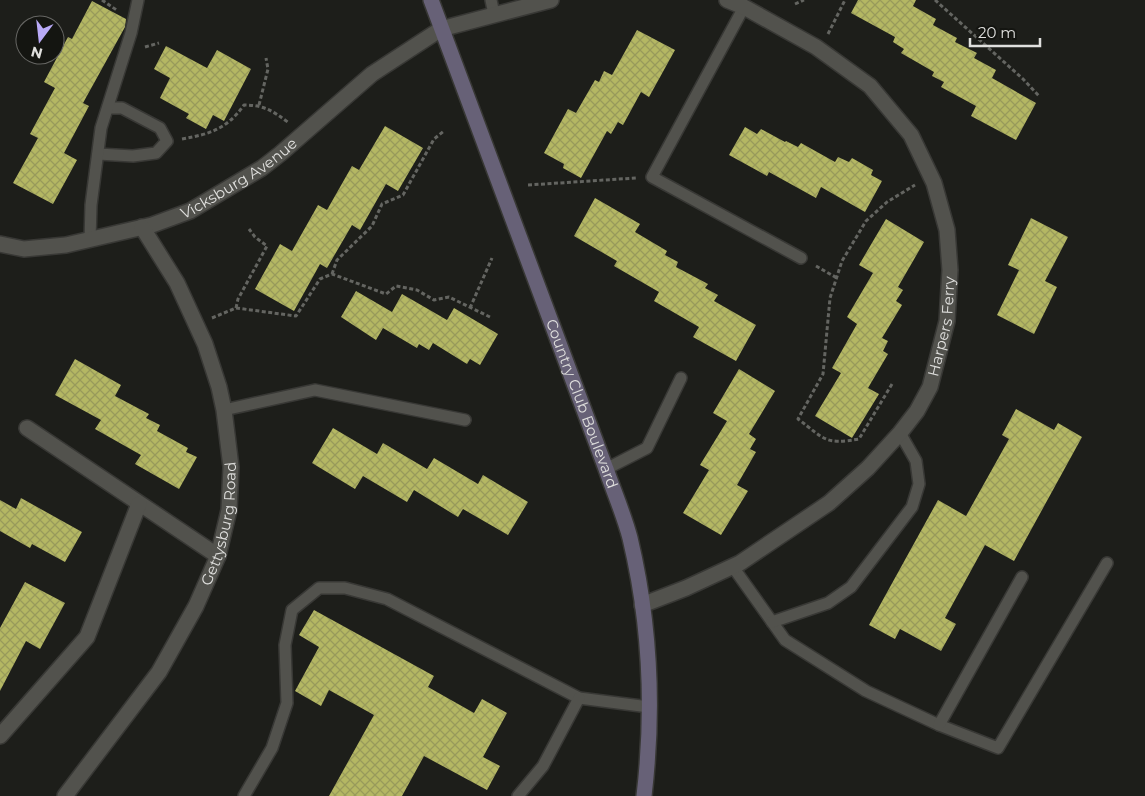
<svg xmlns="http://www.w3.org/2000/svg" width="1145" height="796" font-family="Montserrat,sans-serif">
<defs>
<pattern id="building-cross-hatch" width="8" height="8" patternUnits="userSpaceOnUse" patternTransform="scale(1.25)"><rect width="8" height="8" fill="#b4b763"/><path d="M0 0l8 8M0 8l8-8" fill="none" stroke="#989a5b"/></pattern>
</defs>
<rect width="100%" height="100%" fill="#1d1e1a"/>
<!-- building -->
<g fill="url(#building-cross-hatch)">
<polygon points="858,0 916,0 913,6 936,19 933,25 957,38 955,42 977,53 974,58 996,70 992,78 1036,103 1016,140 971,116 976,106 941,87 944,82 932,76 934,72 901,53 904,49 893,42 895,37 851,13"/>
<polygon points="92,1 126,19 125,27 83,103 89,106 64,153 77,160 53,204 13,183 38,138 30,134 55,88 44,82 68,37 72,39"/>
<polygon points="637,30 675,50 649,97 641,92 623,125 618,122 611,134 607,131 581,178 563,168 564,164 544,153 568,109 576,113 595,80 599,82 604,71 612,75"/>
<polygon points="166,46 207,68 217,50 251,69 224,121 213,115 206,129 186,118 189,114 160,98 170,78 154,69"/>
<polygon points="385,126 423,148 398,191 386,184 360,230 352,225 327,268 320,264 294,311 255,289 280,244 292,251 318,205 327,210 352,166 359,170"/>
<polygon points="745,127 757,134 761,129 785,142 786,141 798,147 801,143 835,162 838,157 849,162 852,158 873,170 871,175 882,181 865,212 821,187 816,198 769,172 767,176 729,155"/>
<polygon points="595,198 640,224 635,232 667,251 665,255 678,262 676,267 708,284 705,288 718,295 714,301 756,325 736,361 693,337 699,327 654,301 659,292 614,266 617,261 574,236"/>
<polygon points="1031,218 1068,237 1045,281 1057,287 1034,334 997,315 1019,270 1008,265"/>
<polygon points="886,219 924,242 898,287 903,290 896,301 902,305 882,338 888,341 883,351 888,354 868,388 879,394 852,438 815,416 841,373 832,368 857,324 847,317 873,273 859,265"/>
<polygon points="356,291 392,312 402,294 447,320 454,308 498,334 480,365 470,359 467,364 433,343 429,350 419,344 417,348 383,328 376,340 341,317"/>
<polygon points="75,359 121,385 115,396 149,414 146,418 160,425 157,431 188,448 186,452 197,457 179,489 135,464 141,455 95,429 101,420 55,395"/>
<polygon points="739,369 775,391 749,434 756,439 750,449 756,452 737,485 748,491 721,535 683,513 709,470 700,465 727,421 713,413"/>
<polygon points="1016,409 1054,430 1058,423 1082,437 1014,561 985,545 945,618 956,624 941,651 900,629 895,639 869,625 938,500 966,516 1009,439 1002,435"/>
<polygon points="333,428 377,454 383,443 427,469 434,458 478,484 483,475 528,502 508,535 463,509 458,517 414,490 407,502 363,476 355,489 312,463"/>
<polygon points="21,498 82,532 65,562 32,544 30,548 0,531 0,500 16,509"/>
<polygon points="25,582 65,603 40,649 26,641 0,691 0,628"/>
<polygon points="314,610 434,676 428,687 474,713 482,699 507,713 483,757 500,766 487,790 424,756 402,796 329,796 374,715 329,690 321,706 295,691 319,647 299,635"/>
</g>
<g fill="none" stroke-linecap="round" stroke-linejoin="round">
<!-- lane casing -->
<g stroke="#383835" stroke-width="14">
<g id="lane">
<polyline points="491,0 494,14"/>
<polyline points="744,7 652,177 801,258"/>
<polyline points="98,154 133,156 156,153 167,141 160,128 122,108 108,108"/>
<polyline points="90,240 91,205 101,128 131,33 138,0"/>
<polyline points="224,410 315,390 465,420"/>
<polyline points="606,469 647,448 681,378"/>
<polyline points="733,567 785,640 866,691 939,725 998,748 1107,563"/>
<polyline points="772,622 828,603 851,587 912,507 919,484 916,461 900,433"/>
<polyline points="939,725 1022,577"/>
<polyline points="244,796 272,748 287,703 285,645 292,610 319,588 345,588 387,599 579,698 649,707"/>
<polyline points="518,796 543,766 579,698"/>
</g>
</g>
<!-- street casing -->
<g stroke="#383835" stroke-width="18">
<g id="street">
<path id="s1" d="M0 244 24 249 66 245 152 225 190 211 262 168 280 154 372 74 441 29 551 0"/>
<polyline points="27,428 218,556"/>
<path id="s2" d="M642 605 686 588 740 563 829 503 868 468 900 433 917 411 930 387 947 321 950 270 947 230 934 183 911 135 870 86 816 47 744 7 727 0"/>
<polyline points="0,736 87,637 139,504"/>
<path id="s3" d="M65 796 159 672 196 606 218 556 229 510 231 467 224 410 219 387 205 344 177 283 142 227"/>
</g>
</g>
<!-- secondary casing -->
<g stroke="#383835" stroke-width="18">
<g id="secondary">
<path id="s4" d="M431 0 606 469C614 492 624 515 630 538 650 622 654 711 644 796"/>
</g>
</g>
<!-- path -->
<g stroke="#646561" stroke-width="3" stroke-dasharray="4 2.5" stroke-linecap="butt">
<polyline points="102,0 118,11"/>
<polyline points="935,0 1023,79 1039,96"/>
<polyline points="795,4 804,0"/>
<polyline points="828,34 845,0"/>
<polyline points="145,47 159,43"/>
<polyline points="259,105 268,69 266,58"/>
<path d="M182 139C210 134 227 129 244 105 264 105 273 111 289 123"/>
<polyline points="528,185 636,178"/>
<polyline points="816,266 837,278"/>
<polyline points="332,274 337,260 372,226 382,204 403,195 434,139 444,131"/>
<polyline points="236,308 238,299 267,246 255,237 249,229"/>
<polyline points="470,308 492,258"/>
<polyline points="212,318 236,308 296,316 320,279 332,274 386,294 396,286 417,290 434,300 449,297 492,318"/>
<path d="M892 384 859 439C824 445 825 439 798 419L823 374 830 298 842 261 866 221 887 202 915 185"/>
</g>
<!-- lane -->
<use href="#lane" stroke="#52524d" stroke-width="11"/>
<!-- street -->
<use href="#street" stroke="#52524d" stroke-width="15"/>
<!-- secondary -->
<use href="#secondary" stroke="#676177" stroke-width="15"/>
</g>
<g text-anchor="middle" stroke-width="5" stroke-linejoin="round" paint-order="stroke">
<!-- street labels -->
<g font-size="15" fill="#e0e0de" stroke="#141511">
<text dy="5" stroke="none"><textPath href="#s1" startOffset="254">Vicksburg Avenue</textPath></text>
<text dy="5" stroke="none"><textPath href="#s2" startOffset="431">Harpers Ferry</textPath></text>
<text dy="5" stroke="none"><textPath href="#s4" startOffset="431">Country Club Boulevard</textPath></text>
<text dy="5" stroke="none"><textPath href="#s3" startOffset="318">Gettysburg Road</textPath></text>
</g>
</g>
<!-- north arrow -->
<g transform="translate(40 40) rotate(195)"><circle r="24" fill="#141511" stroke="#666663"/>
<path d="M0-4L9 19L0 12L-9 19Z" fill="#b9aaf7"/>
<text y="-8" font-size="14" font-weight="bold" text-anchor="middle" fill="#e0e0de">N</text>
</g>
<!-- scale -->
<path d="M970 38v8h70v-8" fill="none" stroke="#e0e0de" stroke-width="2.5"/>
<text x="978" y="38" font-size="15" fill="#e0e0de" stroke="#141511" stroke-width="4" paint-order="stroke">20 m</text>
</svg>
